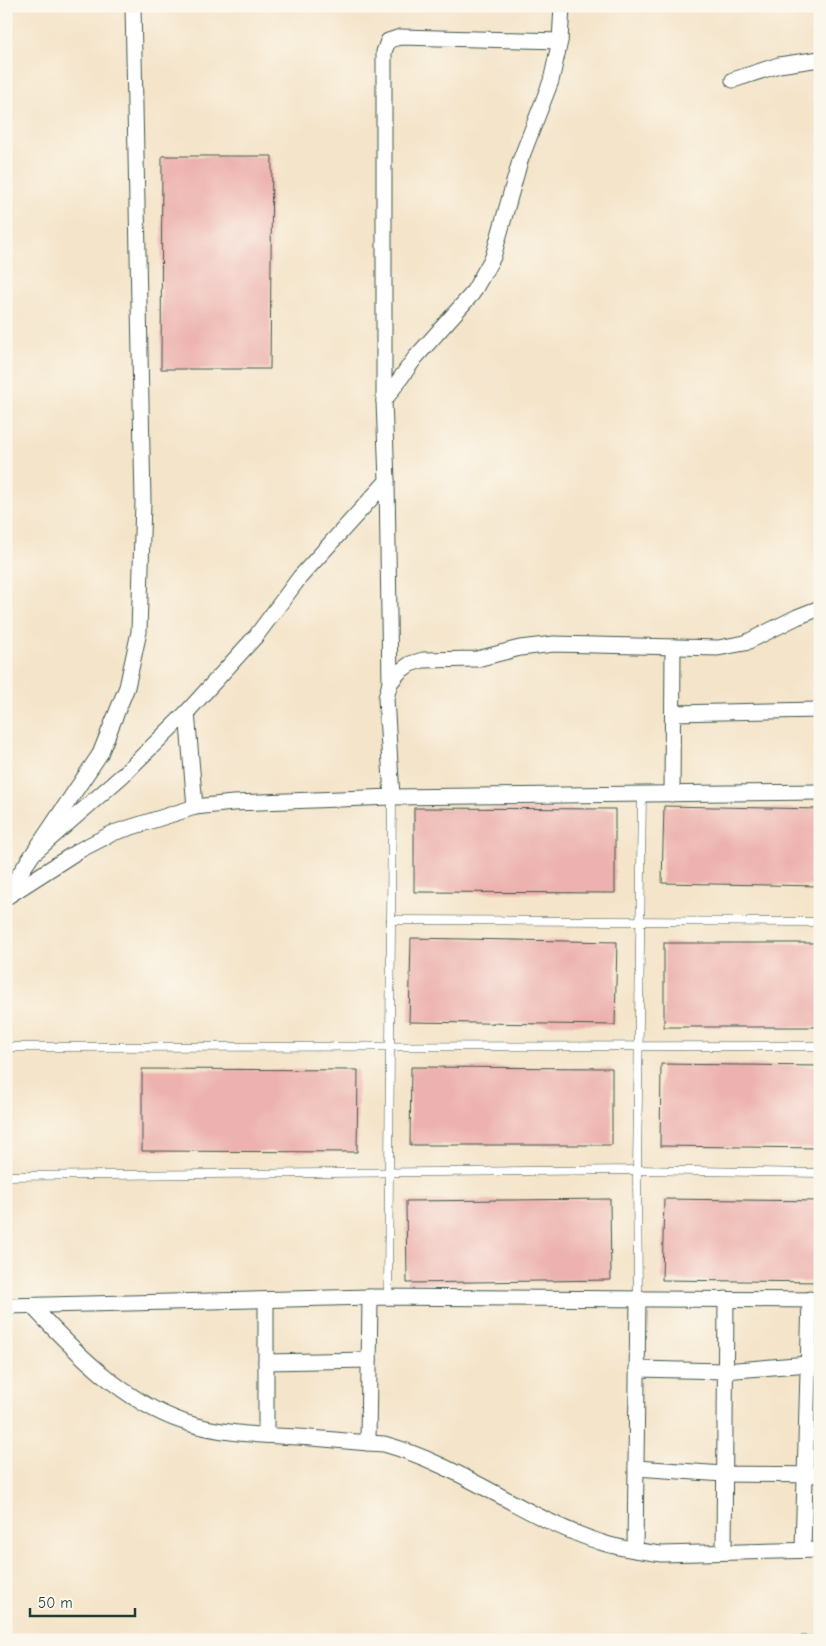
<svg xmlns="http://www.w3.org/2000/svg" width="826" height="1646" font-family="'Comic Neue',sans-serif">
<rect width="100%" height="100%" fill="#fbf7ec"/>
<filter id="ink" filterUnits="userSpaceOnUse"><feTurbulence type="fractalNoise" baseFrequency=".02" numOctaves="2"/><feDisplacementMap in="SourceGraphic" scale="10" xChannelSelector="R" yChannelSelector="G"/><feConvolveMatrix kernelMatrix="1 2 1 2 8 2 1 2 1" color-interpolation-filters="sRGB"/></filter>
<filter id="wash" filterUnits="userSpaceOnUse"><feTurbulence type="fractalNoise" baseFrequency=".0096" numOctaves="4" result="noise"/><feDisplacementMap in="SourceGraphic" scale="20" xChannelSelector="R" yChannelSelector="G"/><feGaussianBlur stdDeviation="1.12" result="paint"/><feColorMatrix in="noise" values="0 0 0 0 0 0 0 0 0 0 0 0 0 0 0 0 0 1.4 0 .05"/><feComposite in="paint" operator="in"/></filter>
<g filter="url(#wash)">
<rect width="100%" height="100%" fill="#f4e4c9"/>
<g id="blocks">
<!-- building -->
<g fill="#edb2af">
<polygon points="162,156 272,156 270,369 161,369"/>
<polygon points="664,806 820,809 820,886 662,883"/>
<polygon points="414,808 615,809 615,893 414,892"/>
<polygon points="411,938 617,942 615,1025 409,1022"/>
<rect x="664" y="943" width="156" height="84"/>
<polygon points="661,1064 820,1066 820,1148 660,1146"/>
<polygon points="411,1067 612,1068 612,1145 410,1145"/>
<polygon points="142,1069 358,1070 357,1152 142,1151"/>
<polygon points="610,1199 611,1280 407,1283 406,1201"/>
<polygon points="664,1199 820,1201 820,1282 662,1280"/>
</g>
</g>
</g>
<g filter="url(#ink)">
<use href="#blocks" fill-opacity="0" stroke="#3f564a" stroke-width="1"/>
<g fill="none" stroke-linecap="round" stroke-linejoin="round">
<!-- lane casing -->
<g stroke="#3f564a" stroke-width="9">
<g id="lane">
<polyline points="391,920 820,922"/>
<polyline points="6,1047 820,1046"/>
<polyline points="6,1176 637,1170 820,1173"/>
<polyline points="388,1297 392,797"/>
<polyline points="638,1297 637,1170 642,794"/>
</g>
</g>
<!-- street casing -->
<g stroke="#3f564a" stroke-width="17">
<g id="street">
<polyline points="733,80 779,65 820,59"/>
<polyline points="384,401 415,358 472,294 493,257 520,161 551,81 560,41 562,6"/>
<polyline points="387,481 390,683"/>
<polyline points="187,712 195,807"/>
<polyline points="673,713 820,710"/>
<polyline points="672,794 673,647"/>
<polyline points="392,797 386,698 390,683 399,672 410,664 423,660 477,659 520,648 554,644 718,648 745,643 797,617 820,608"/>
<polyline points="36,851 123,775 187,712 256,636 300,577 387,481 384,401 384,52 388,41 400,37 560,41"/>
<polyline points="6,894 100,754 127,687 139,632 143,502 133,6"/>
<polyline points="8,896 78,851 113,833 195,807 233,803 392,797 820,792"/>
<polyline points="6,1306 370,1297 820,1300"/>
<path d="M32 1306C74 1351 124 1402 184 1422 220 1434 260 1435 297 1437 326 1439 355 1442 384 1444 461 1465 525 1518 600 1542 620 1549 641 1551 661 1554L820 1550"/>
<polyline points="266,1362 369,1360"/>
<polyline points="637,1369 725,1371 820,1363"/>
<polyline points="266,1435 266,1300"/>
<polyline points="368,1443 370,1297"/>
<polyline points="636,1468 724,1474 820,1475"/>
<polyline points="635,1550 638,1297"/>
<polyline points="803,1550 810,1299"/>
<polyline points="724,1552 726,1299"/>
</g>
</g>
<!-- lane -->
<use href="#lane" stroke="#fff" stroke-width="8"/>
<!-- street -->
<use href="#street" stroke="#fff" stroke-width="15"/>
<!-- rail casing -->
<g stroke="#1f3d34" stroke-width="5.5">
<polyline id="rail" points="724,1640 820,1638"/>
</g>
<!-- rail -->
<use href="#rail" stroke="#fbf7ec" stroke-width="4" stroke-dasharray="11" stroke-linecap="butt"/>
</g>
</g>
<!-- margin -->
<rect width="826" height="1646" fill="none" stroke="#fbf7ec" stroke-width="25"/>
<!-- scale -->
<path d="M30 1608v8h105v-8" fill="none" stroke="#1f3d34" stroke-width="2.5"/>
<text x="38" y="1608" font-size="15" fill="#1f3d34" stroke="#fbf7ec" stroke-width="4" paint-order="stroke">50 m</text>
</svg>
